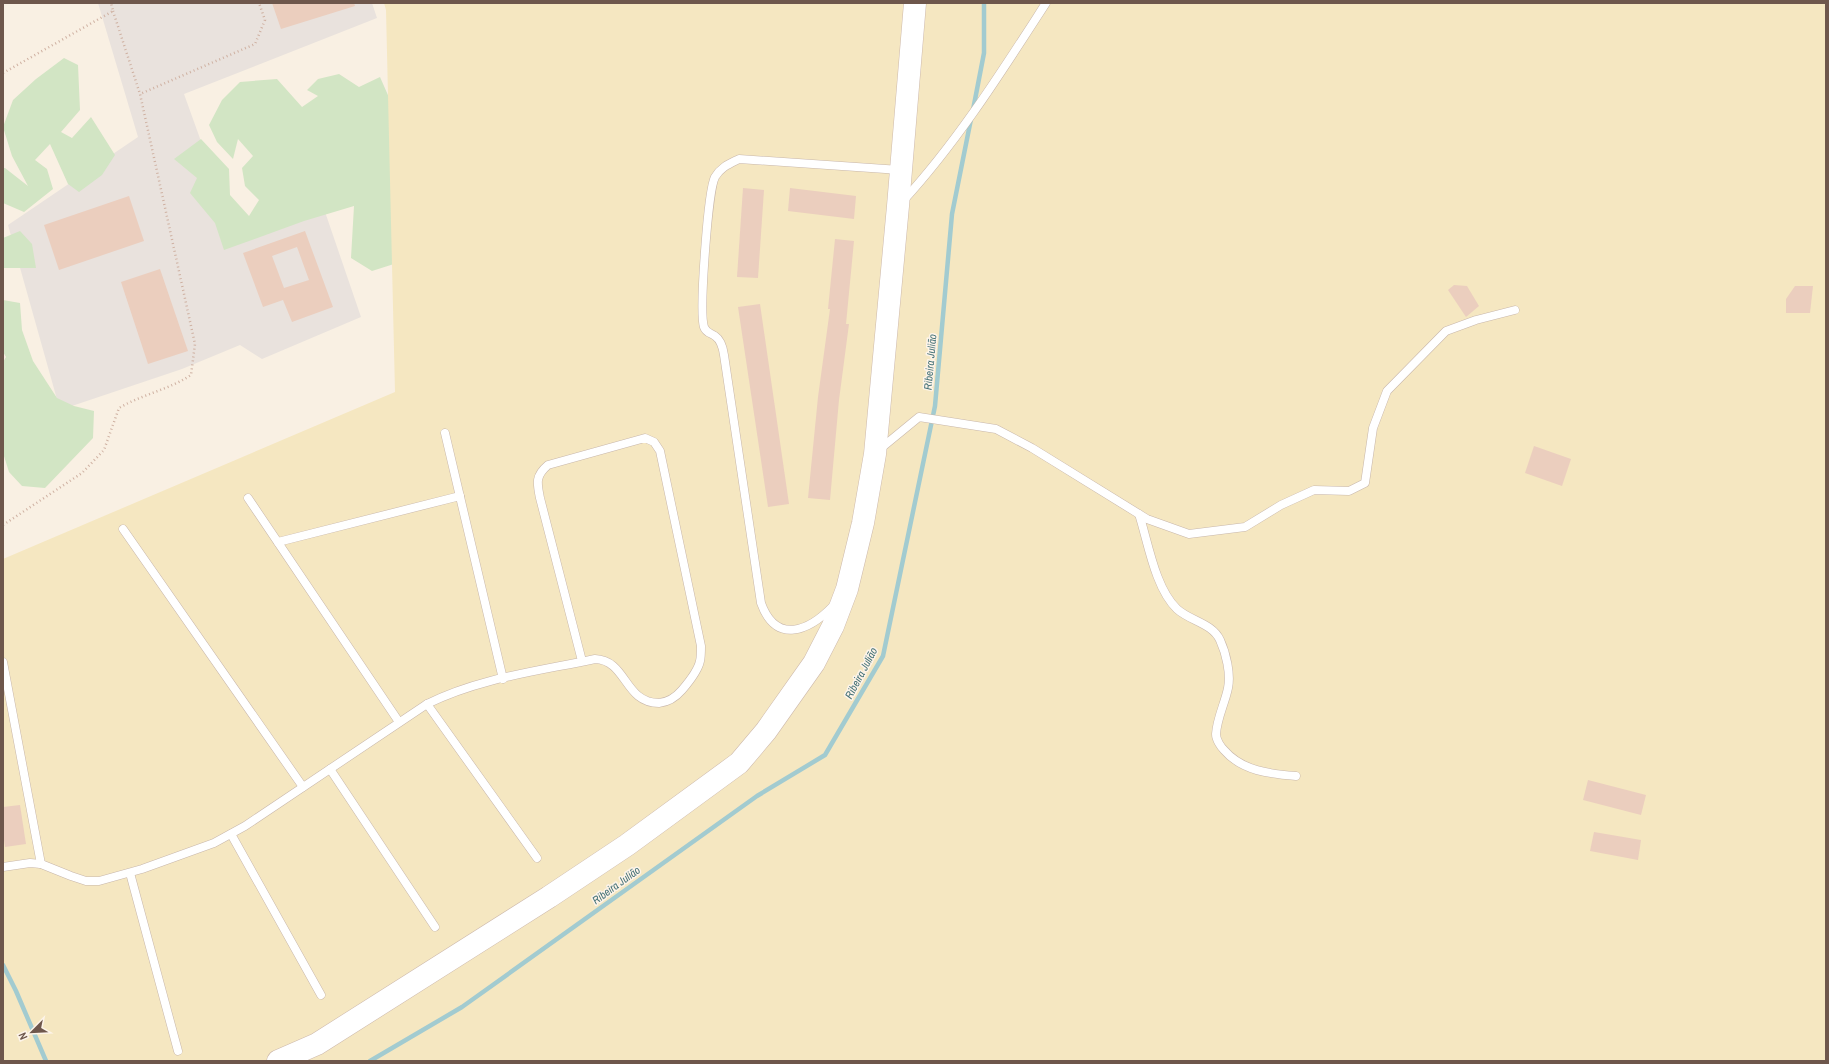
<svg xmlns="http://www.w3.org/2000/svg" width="1829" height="1064" font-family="'Archivo Narrow',sans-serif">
<rect width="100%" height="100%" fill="#f9f0e3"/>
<!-- industrial -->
<polygon fill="#e9e2dd" points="98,3 372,3 377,18 184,94 235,236 323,206 361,317 262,359 240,345 182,369 60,410 8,225 138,137"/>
<!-- green -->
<g fill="#d2e5c4">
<polygon points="64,58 78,65 80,110 61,132 72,138 91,117 115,155 102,175 79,192 68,184 50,144 35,160 47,169 53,189 24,212 3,203 3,168 5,168 28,186 12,156 3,127 13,100 36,79"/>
<polygon points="339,74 359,87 380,77 391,102 419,256 372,271 351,258 354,206 304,221 224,250 215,223 190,193 197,178 174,159 201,139 229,169 230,195 249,216 259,200 245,186 242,168 253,156 238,139 233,159 217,142 209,125 222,100 240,82 277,79 302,107 318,96 307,90 318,79"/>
<polygon points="20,231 32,244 36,268 3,268 3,238"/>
<polygon points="3,300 20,303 22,330 33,361 57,398 74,406 94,411 93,438 45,488 22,486 9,472 3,453 3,362 6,357 3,352"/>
</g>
<!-- sand -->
<polygon fill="#f5e7c1" points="384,3 1826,3 1826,1061 3,1061 3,559 395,392 386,10"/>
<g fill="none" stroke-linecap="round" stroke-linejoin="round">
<!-- stream -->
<g stroke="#a2cbd0" stroke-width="4.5">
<polyline points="973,110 984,53 984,3"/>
<polyline points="3,965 16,991 46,1061"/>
<polyline points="370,1061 462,1007 757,796 825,755 883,656 935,406 952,214 971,119"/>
</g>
</g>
<!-- building -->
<g fill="#ebcebe" fill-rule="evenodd">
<polygon points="272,3 354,3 355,6 281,29"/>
<polygon points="743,188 764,190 758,278 737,277"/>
<polygon points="790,188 856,196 854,219 788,211"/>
<polygon points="129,196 144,241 59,270 44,225"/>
<path d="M305 231 333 307 292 322 283 300 263 307 243 253ZM297 247 309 280 284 288 272 256Z"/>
<polygon points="835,239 854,241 846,324 849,324 839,400 830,500 808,498 818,397 830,309 828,309"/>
<polygon points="160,269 188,351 148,364 121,282"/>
<polygon points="1454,285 1467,286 1479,306 1466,317 1448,290"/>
<polygon points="1795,286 1813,286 1810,313 1786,313 1786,299"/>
<polygon points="760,304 789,504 768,507 738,307"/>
<polygon points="1534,446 1571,459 1562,486 1525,473"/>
<polygon points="1588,780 1646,795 1641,815 1583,800"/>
<polygon points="20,805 26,844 5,847 3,834 3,807"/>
<polygon points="1594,832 1641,840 1638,860 1590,851"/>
</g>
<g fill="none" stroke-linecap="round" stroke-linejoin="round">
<!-- service casing -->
<g stroke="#c8b7ab" stroke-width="9">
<g id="service">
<path d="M903 201C958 141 1002 71 1046 3"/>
<polyline points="445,433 503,679"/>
<polyline points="880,449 919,417 996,429 1032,448 1147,519 1189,534 1245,527 1281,505 1314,490 1349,491 1365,483 1373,428 1387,391 1446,331 1476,320 1515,310"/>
<polyline points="248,498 399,722"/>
<path d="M1139 514C1148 542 1155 588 1177 609 1190 621 1212 623 1220 640 1226 653 1231 674 1228 688 1225 703 1217 718 1216 734 1216 740 1221 747 1224 750 1242 771 1270 774 1296 776"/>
<polyline points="123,529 303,787"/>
<polyline points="278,542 460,496"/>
<path d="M833 606C809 631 776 645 761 603L724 355C723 348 721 340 715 336 711 333 706 333 704 327 699 312 708 190 715 177 721 167 729 164 739 159L900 170"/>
<polyline points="3,662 41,864"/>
<polyline points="427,704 537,858"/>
<polyline points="330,769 435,927"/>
<polyline points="231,834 321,995"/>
<path d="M3 867 30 863 41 864 71 876 86 881H99L142 869 214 843 245 826 427 704C479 678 539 671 595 659 627 660 624 703 659 703 669 702 676 697 682 690 688 683 698 671 700 661 701 657 701 651 701 646L660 451 654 442 645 438 548 465C535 476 537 483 540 498L582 661"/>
<polyline points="130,873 178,1051"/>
</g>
</g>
<!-- secondary casing -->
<g stroke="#cdb9ac" stroke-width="23">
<polyline id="secondary" points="278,1061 317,1044 549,897 627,845 739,763 766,731 814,663 833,626 847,589 863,523 875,454 898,206 915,3"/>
</g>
<!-- path -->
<g stroke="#cfb1a2" stroke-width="2.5" stroke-dasharray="1 3" stroke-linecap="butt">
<polyline points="113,11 140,94"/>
<polyline points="3,73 113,11 111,3"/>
<path d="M3 525 82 473 104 450 119 408C143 394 168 390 191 375L195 344 140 94 255 44 265 20 259 3"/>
</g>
<!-- service -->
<use href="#service" stroke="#fff" stroke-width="8"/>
<!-- secondary -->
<use href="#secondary" stroke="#fff" stroke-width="22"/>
</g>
<g text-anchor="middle" stroke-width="3" stroke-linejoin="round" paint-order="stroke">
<!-- water labels -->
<g font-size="11" font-style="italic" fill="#467378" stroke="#fdf4e9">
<text transform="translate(930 362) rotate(-85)" y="4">Ribeira Julião</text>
<text transform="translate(861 673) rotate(-62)" y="4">Ribeira Julião</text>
<text transform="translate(616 885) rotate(-36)" y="4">Ribeira Julião</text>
</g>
</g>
<!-- border -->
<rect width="1829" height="1064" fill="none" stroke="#6e574c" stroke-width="8"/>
<!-- north arrow -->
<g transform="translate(32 1032) rotate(246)" stroke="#fdf4e9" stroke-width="3" paint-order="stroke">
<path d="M0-3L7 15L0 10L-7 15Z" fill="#6e574c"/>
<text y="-6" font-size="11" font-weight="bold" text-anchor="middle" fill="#6e574c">N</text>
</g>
</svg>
